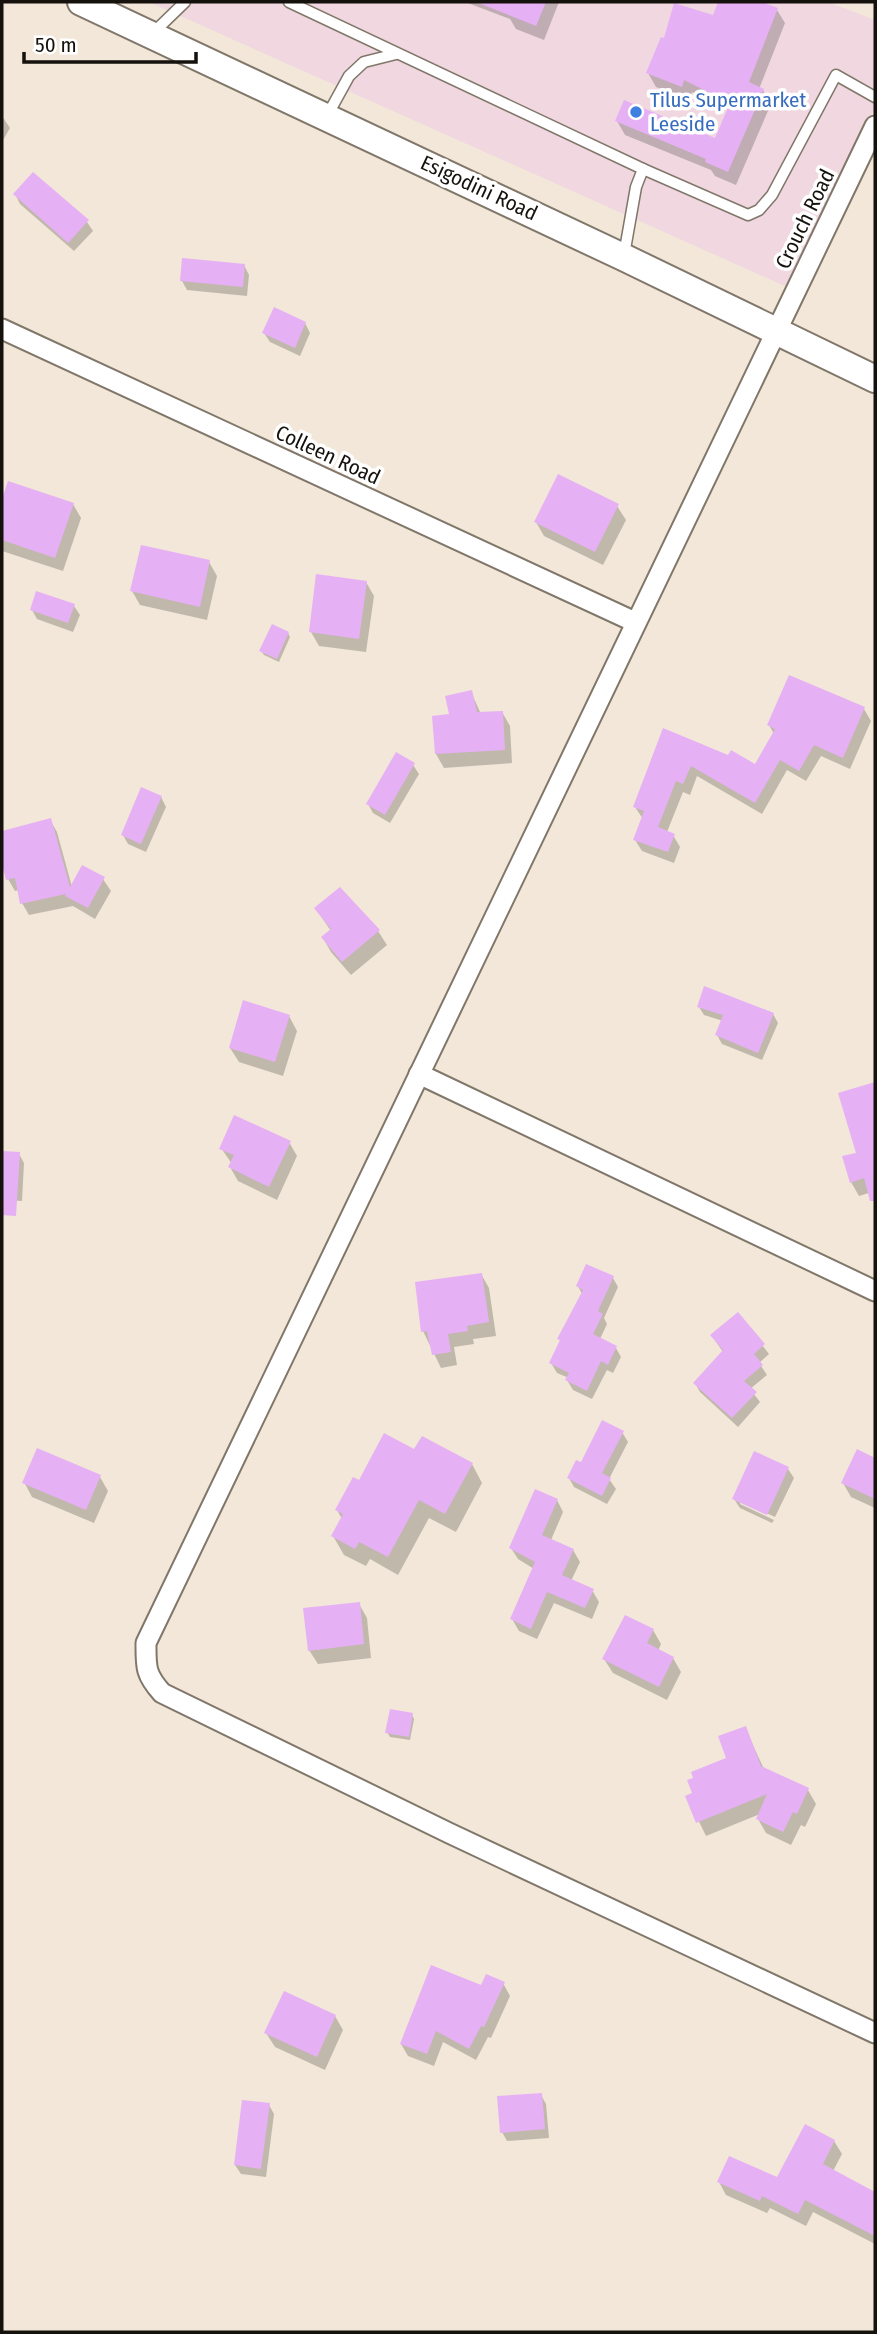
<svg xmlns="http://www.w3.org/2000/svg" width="877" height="2334" font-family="'Fira Sans Condensed',sans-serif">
<rect width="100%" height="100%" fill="#f2e7d8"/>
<!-- commercial -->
<polygon fill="#f0d7e0" points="149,2 828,2 875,20 875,107 787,287"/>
<!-- shadow -->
<g fill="#0003">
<polygon points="465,2 559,2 544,40 516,29 510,19"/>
<polygon points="720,2 757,2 777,10 785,23 759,89 763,90 771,104 736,185 715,176 711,170 625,135 617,121 716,141 729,111 692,92 689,99 656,87 648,73 714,17"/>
<polygon points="2,116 10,128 2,142"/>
<polygon points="15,194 87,222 93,231 74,251 20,204"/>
<polygon points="244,265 249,275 247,296 187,290 182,281"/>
<polygon points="305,323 310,333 300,356 270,342 264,333"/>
<polygon points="9,483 73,504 81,518 63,571 2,551 2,504"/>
<polygon points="617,506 626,520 603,565 544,536 536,522"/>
<polygon points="209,562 217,576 207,620 140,605 132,591"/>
<polygon points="366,582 374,596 366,652 319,646 311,632"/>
<polygon points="74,606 80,615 73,632 37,619 32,610"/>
<polygon points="288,633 290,637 279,662 264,655 261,651"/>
<polygon points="471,692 481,714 502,712 510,726 512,763 444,768 436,754 451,716"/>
<polygon points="864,709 871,721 850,769 821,756 806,781 787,770 762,814 697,776 690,795 683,792 667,832 673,835 680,847 674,863 642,851 635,840 643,819 635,807 664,731 755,766 774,734 769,725"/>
<polygon points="413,765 419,774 390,823 373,813 368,804"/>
<polygon points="161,797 166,807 146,852 128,844 123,835"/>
<polygon points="50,820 57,832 72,887 103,879 111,891 95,919 73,906 29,915 22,903 19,890 15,891 8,879 2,857 2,833"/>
<polygon points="359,908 378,931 387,945 351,975 331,952 323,938 331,931 316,909"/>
<polygon points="699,1007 773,1014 778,1023 762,1060 722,1044 717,1035 723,1021 704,1015"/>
<polygon points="289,1016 297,1031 283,1076 239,1062 230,1048"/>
<polygon points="873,1085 875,1088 875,1191 859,1196 851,1182"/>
<polygon points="289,1142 297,1156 277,1200 238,1181 230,1167 232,1164 221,1148"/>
<polygon points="2,1153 19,1154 24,1163 22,1201 3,1200 2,1198"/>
<polygon points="481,1274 489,1288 496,1336 473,1339 474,1344 454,1347 457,1365 441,1368 423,1331"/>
<polygon points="613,1278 618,1287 604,1318 607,1324 600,1339 616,1348 621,1357 613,1373 607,1370 592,1399 573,1390 567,1380 569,1378 557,1373 551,1363 561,1342 559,1339 582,1294 578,1286"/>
<polygon points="738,1314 769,1354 759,1363 767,1375 750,1389 760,1402 738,1427 700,1392 695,1383 723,1352 712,1336"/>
<polygon points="622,1432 628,1442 609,1479 616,1489 607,1504 574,1487 569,1478 581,1464"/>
<polygon points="415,1452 472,1464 482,1483 456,1532 429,1518 398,1575 370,1559 366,1566 344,1555 333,1536 342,1519 337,1510 359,1483"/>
<polygon points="858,1452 875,1460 875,1508 851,1497 843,1483"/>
<polygon points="755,1454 788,1469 794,1478 775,1517 740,1501 740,1504 774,1520 772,1523 740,1508 734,1499"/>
<polygon points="100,1477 108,1491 94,1523 32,1497 24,1482"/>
<polygon points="557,1500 563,1512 551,1540 573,1550 580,1562 571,1581 592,1590 599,1602 592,1619 554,1603 537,1639 519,1631 512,1619 534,1569 518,1559 511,1548"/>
<polygon points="359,1604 367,1618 371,1658 318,1664 309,1650"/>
<polygon points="653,1630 661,1644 658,1651 673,1658 681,1672 667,1700 613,1673 604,1659"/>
<polygon points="412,1715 414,1719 410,1740 390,1737 387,1732"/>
<polygon points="745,1728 764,1769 808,1790 816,1804 805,1827 801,1825 791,1845 766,1833 758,1819 760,1814 706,1836 687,1797 694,1794 728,1759"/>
<polygon points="503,1983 510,1996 491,2038 488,2037 476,2060 443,2042 434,2066 408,2056 401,2044 482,1987"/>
<polygon points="335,2016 343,2030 325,2070 275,2047 266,2033"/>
<polygon points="541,2095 546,2104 549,2138 507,2141 502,2132"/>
<polygon points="269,2105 274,2114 266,2177 241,2174 235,2165"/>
<polygon points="834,2141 842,2154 833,2171 875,2194 875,2244 813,2212 806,2226 770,2208 767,2213 726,2195 719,2182 778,2179"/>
</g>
<!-- building -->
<g fill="#e6b0f5">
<polygon points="476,2 546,2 536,26"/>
<polygon points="718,2 762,2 778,8 749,82 764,89 728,172 705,162 706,159 615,121 624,100 715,138 730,103 684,80 682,87 646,73 661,37 664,38 674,3 713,15"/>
<polygon points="33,172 89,220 68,243 13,194"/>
<polygon points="182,258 245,264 243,287 180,281"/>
<polygon points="274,307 306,322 295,348 262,333"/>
<polygon points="558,474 619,504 595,552 534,522"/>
<polygon points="8,481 74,503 55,558 2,540 2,499"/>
<polygon points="141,545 210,560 200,607 130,591"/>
<polygon points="316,574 367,581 359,639 309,632"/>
<polygon points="36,591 75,604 68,623 30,610"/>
<polygon points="272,624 289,632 277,659 259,651"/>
<polygon points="789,675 865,707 843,758 814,745 799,771 780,760 755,803 691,766 683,784 676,781 658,827 675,834 668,852 633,840 644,811 633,807 663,728 728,755 731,750 755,764 775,729 767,725"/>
<polygon points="472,690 477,712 503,711 505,750 435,754 432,716 449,714 445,696"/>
<polygon points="396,752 415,763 385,815 366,804"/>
<polygon points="141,787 162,796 141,844 121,835"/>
<polygon points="51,818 70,887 82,865 105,877 88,908 65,896 66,894 20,904 15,878 6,880 2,864 2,831"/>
<polygon points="340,887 380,930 342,962 321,937 331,929 314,908"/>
<polygon points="704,986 774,1013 758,1053 715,1035 723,1015 697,1007"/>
<polygon points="243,1000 290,1015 275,1062 229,1048"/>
<polygon points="875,1082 875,1201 870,1201 864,1178 850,1183 842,1156 856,1153 838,1093"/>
<polygon points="234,1115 291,1141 269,1187 228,1167 234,1155 219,1149"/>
<polygon points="2,1151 20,1152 16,1216 2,1215"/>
<polygon points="586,1264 614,1276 598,1311 603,1314 593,1334 617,1346 608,1365 601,1361 587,1391 565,1380 569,1373 549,1363 560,1340 557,1339 583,1290 576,1286"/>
<polygon points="482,1273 489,1322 467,1326 468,1331 448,1334 451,1352 432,1355 427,1331 421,1332 415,1282"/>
<polygon points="738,1312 765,1344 754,1354 763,1365 744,1381 757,1392 732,1418 693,1383 723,1350 710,1335"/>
<polygon points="602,1420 624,1431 602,1473 611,1478 602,1496 567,1478 576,1460 581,1462"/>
<polygon points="384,1433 414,1449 422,1436 473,1463 445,1514 419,1500 388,1557 359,1542 355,1549 331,1536 343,1514 335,1510 353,1477 359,1480"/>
<polygon points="37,1448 101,1475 86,1510 22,1483"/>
<polygon points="857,1449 875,1458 875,1499 841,1483"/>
<polygon points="754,1451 789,1467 767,1515 732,1499"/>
<polygon points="535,1489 558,1499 542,1535 574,1549 562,1575 594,1589 585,1608 547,1592 531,1629 510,1619 535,1562 509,1548"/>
<polygon points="360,1602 364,1644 308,1651 303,1608"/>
<polygon points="625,1615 654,1629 647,1643 674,1657 659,1687 602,1659"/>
<polygon points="390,1709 413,1713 409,1737 385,1733"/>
<polygon points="746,1726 761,1766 809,1788 797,1814 793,1812 783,1832 756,1819 767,1794 696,1823 685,1796 692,1793 687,1780 693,1778 691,1772 726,1758 718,1736"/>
<polygon points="431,1965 481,1985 486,1974 505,1982 484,2027 481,2026 469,2049 436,2031 427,2054 400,2044"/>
<polygon points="284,1991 336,2015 317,2057 264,2033"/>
<polygon points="542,2093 545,2129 500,2133 497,2096"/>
<polygon points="242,2100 270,2103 261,2169 234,2165"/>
<polygon points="805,2124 835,2140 823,2164 875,2192 875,2236 805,2200 798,2214 762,2196 760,2201 717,2182 729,2156 777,2177"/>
</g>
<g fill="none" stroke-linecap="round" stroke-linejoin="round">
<!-- service casing -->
<g stroke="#80776a" stroke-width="13">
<g id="service">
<polyline points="289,2 643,169 636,187 624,255"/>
<polyline points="152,34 185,2"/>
<polyline points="327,116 349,76 364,62 396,54"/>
<polyline points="643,169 748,215 759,210 772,195 836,75 875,97"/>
</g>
</g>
<!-- minor casing -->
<g stroke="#80776a" stroke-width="23">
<g id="minor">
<path d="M875 126 146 1643C146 1667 145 1674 162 1693L449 1833 875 2033"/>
<polyline points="2,329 635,622"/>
<polyline points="419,1074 875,1291"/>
</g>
</g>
<!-- secondary casing -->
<g stroke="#80776a" stroke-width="30">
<polyline id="secondary" points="81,2 623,257 875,379"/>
</g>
<!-- service -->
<use href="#service" stroke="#fff" stroke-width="10"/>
<!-- minor -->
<use href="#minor" stroke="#fff" stroke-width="19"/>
<!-- secondary -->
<use href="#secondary" stroke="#fff" stroke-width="26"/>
</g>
<!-- markers -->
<circle fill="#3f7fe0" stroke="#fff" stroke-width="2.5" cx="636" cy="112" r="7"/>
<g text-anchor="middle" stroke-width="7" stroke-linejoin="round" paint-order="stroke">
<!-- shop labels -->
<g font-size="21" fill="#366cbe" stroke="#fff" text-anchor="start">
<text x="650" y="107">Tilus Supermarket<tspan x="650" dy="24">Leeside</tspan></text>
</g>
<!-- street labels -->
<g font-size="21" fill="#15110c" stroke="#fff">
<text transform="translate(479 188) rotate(25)" y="7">Esigodini Road</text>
<text transform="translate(805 219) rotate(-64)" y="7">Crouch Road</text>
<text transform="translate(328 455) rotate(25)" y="7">Colleen Road</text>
</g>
</g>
<!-- border -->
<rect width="877" height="2334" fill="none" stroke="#15110c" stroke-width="7"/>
<!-- scale -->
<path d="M24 52v10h172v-10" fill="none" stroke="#15110c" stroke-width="3.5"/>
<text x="35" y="52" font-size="21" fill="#15110c" stroke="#ffffff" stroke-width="5" paint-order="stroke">50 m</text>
</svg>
